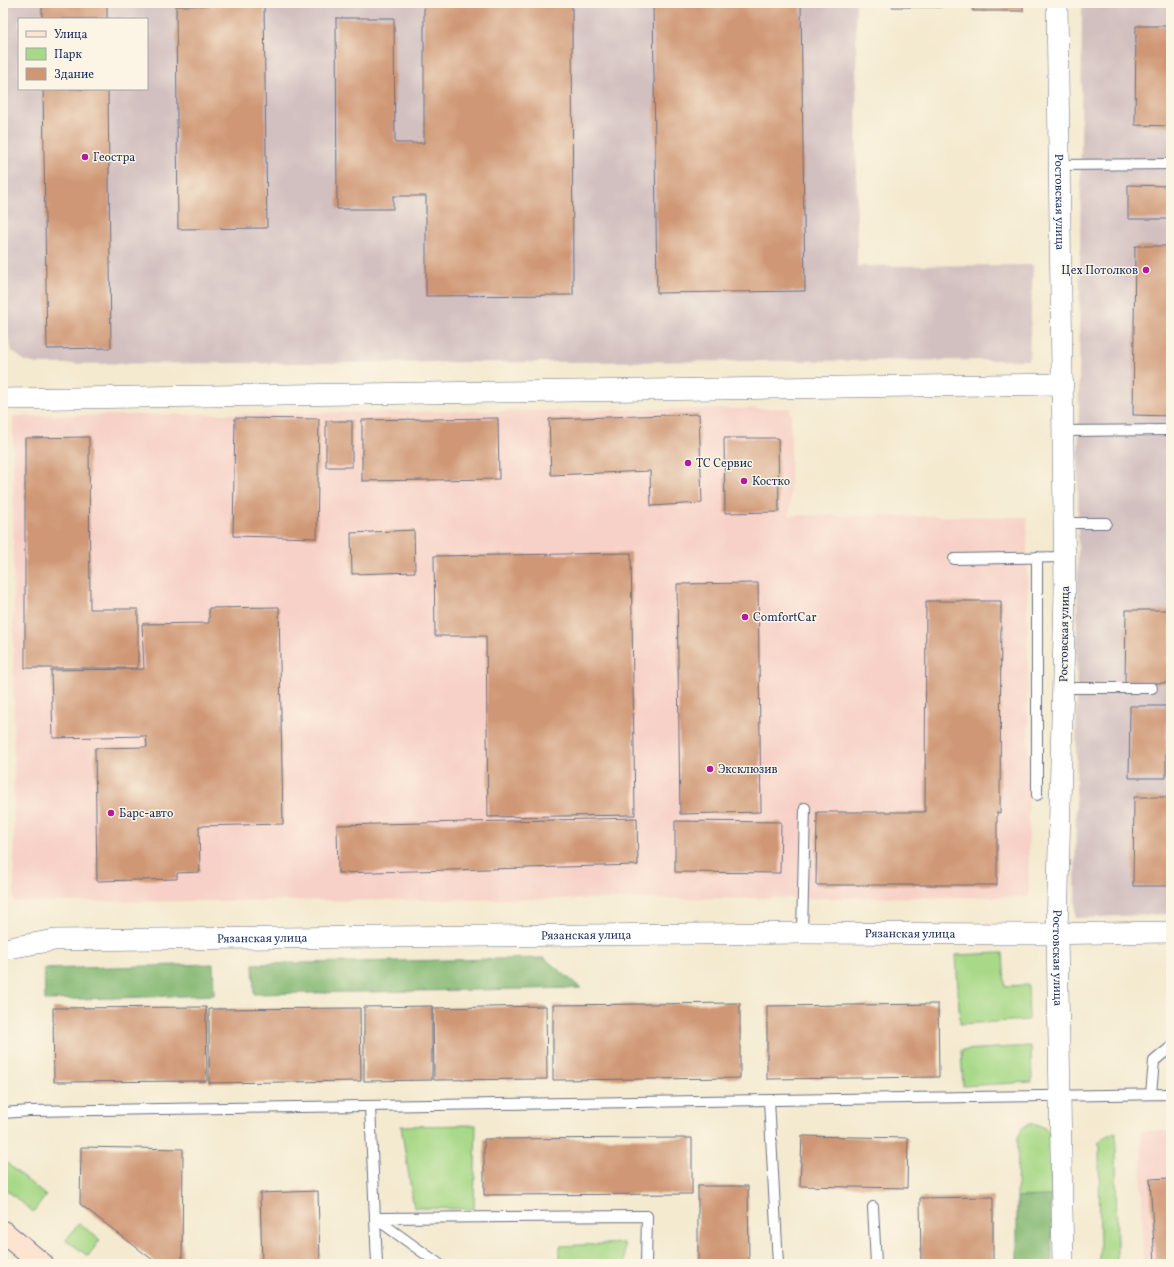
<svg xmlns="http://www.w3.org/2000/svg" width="1174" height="1267" font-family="Vollkorn,serif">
<rect width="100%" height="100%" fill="#fcf5e5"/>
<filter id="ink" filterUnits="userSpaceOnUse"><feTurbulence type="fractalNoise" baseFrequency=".025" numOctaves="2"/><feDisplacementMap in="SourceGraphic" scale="8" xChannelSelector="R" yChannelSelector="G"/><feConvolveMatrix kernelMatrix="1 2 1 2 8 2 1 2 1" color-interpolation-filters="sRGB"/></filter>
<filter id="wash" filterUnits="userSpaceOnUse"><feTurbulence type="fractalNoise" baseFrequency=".012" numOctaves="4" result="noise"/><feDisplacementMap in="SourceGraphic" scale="16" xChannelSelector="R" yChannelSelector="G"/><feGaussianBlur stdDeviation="0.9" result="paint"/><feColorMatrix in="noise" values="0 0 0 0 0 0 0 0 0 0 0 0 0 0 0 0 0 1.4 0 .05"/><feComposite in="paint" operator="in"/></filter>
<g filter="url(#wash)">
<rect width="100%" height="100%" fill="#f4ead0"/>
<!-- built -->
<g fill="#f7d1c7">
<polygon points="791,408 790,515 1027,517 1029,897 14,902 13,416"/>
<polygon points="1141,1131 1171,1131 1171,1264 1143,1264"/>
</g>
<!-- industrial -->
<g fill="#d2bfc0" fill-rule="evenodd">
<path d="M3 3H856L857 266 1033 265 1029 360 37 364 25 361 12 351 8 337ZM19 19H147V89H19Z"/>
<polygon points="1082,3 1171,3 1171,914 1075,918"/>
</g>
<!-- green -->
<g fill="#a8d988" stroke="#628473">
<polygon points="1003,953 1005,986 1028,985 1029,1020 960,1024 956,955"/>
<polygon points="1031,1046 1032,1082 963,1086 961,1050"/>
<polygon points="1034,1123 1045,1128 1051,1137 1051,1196 1017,1197 1018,1137 1023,1127"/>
<polygon points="476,1125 474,1209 414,1208 401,1126"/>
<polygon points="1116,1132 1117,1264 1100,1264 1099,1142 1105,1136"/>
<polygon points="3,1160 46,1196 33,1212 3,1187"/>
<polygon points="79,1223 100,1240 88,1256 66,1240"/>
<polygon points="624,1243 625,1264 560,1264 560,1246"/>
</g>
<!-- forest -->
<g fill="#86b974" stroke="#507469">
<polygon points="544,958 581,988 254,994 253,964"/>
<polygon points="213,964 214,995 45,1000 44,969"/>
<polygon points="1051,1196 1052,1264 1017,1264 1017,1197"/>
</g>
<g id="blocks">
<!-- building -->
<g fill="#cf9774">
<rect x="42" y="3" width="65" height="16"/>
<polygon points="424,3 572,3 573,295 426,296 426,196 393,196 393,209 337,209 336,18 394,18 395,143 424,143"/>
<polygon points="653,3 801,3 805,291 657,293"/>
<rect x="892" y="3" width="50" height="4"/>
<rect x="973" y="3" width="50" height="8"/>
<polygon points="264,5 267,228 178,229 176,6"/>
<polygon points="1136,26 1171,26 1171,126 1135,125"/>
<polygon points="43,89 108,89 111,348 47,349"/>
<polygon points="1128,185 1171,186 1171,219 1128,219"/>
<polygon points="1135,246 1171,246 1171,416 1133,415"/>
<polygon points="699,414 702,503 651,506 650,471 551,475 549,419"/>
<polygon points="235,418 319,419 317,538 233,536"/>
<polygon points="498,418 499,479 362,481 362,420"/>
<rect x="326" y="421" width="26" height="46"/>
<polygon points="89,437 90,609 138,609 138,668 25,668 25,438"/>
<polygon points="724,438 778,438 779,512 725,513"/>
<polygon points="414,530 415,572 352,574 351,533"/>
<polygon points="631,553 635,815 488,817 486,636 435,636 434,556"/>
<polygon points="758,583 761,812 680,814 677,584"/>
<polygon points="926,601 1001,601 1000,813 997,812 997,885 816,885 817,812 925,812"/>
<polygon points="279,607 283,824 199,826 200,872 177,873 177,879 97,881 95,748 147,747 146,736 53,738 51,670 144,669 142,624 209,623 209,608"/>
<polygon points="1126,610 1171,610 1171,683 1125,683"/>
<polygon points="1130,706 1166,706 1166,778 1129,778"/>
<polygon points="1134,797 1171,797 1171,886 1133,886"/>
<polygon points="637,818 638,865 338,873 337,825"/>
<polygon points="675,821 781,822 780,873 675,872"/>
<polygon points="740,1003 740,1078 553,1080 553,1005"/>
<polygon points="938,1004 939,1077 767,1079 767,1006"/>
<polygon points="432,1006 432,1080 364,1081 364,1007"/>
<polygon points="546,1006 547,1079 434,1080 433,1008"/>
<polygon points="206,1007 207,1081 54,1082 53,1008"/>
<polygon points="360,1008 361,1081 209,1083 209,1009"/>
<polygon points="802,1136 908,1138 907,1188 800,1186"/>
<polygon points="692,1138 692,1194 484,1195 484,1139"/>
<polygon points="81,1147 183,1149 182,1264 158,1264 80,1204"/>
<polygon points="1171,1178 1171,1264 1155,1264 1150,1179"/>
<polygon points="698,1186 748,1186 749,1264 698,1264"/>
<polygon points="318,1191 320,1264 262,1264 260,1193"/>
<polygon points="993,1197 993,1264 921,1264 920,1198"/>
</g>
</g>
</g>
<g filter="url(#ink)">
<use href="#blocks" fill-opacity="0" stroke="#677086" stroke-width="1"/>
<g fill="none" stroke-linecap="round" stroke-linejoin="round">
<!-- lane casing -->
<g stroke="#677086" stroke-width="12">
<g id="lane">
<polyline points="1060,165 1171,164"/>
<polyline points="1064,431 1171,430"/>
<polyline points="1065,523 1106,523"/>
<polyline points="954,559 1065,557"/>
<polyline points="1063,688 1152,688"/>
<polyline points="1037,795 1037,557"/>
<polyline points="802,933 805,808"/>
<polyline points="1151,1094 1154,1061 1171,1047"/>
<polyline points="769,1100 778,1264"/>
<polyline points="370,1106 377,1264"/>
<polyline points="3,1113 30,1111 1171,1094"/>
<polyline points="873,1207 876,1264"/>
<polyline points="375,1218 647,1216 646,1264"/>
<polyline points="375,1218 439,1264"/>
</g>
</g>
<!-- street casing -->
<g stroke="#677086" stroke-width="22">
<g id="street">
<path id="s1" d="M1057 3 1065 590 1057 933 1063 1264"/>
<polyline points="3,399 1063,384"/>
<path id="s2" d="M3 949 55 940 802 933 1036 934 1171 932"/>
</g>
</g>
<!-- secondary casing -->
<g stroke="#677086" stroke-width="24">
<polyline id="secondary" points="3,1232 42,1264"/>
</g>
<!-- lane -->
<use href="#lane" stroke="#fff" stroke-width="10"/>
<!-- street -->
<use href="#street" stroke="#fff" stroke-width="21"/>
<!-- secondary -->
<use href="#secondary" stroke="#fde4d1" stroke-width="22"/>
</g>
</g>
<!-- markers -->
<g fill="#b5179e" stroke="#fcf5e5" stroke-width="1.5">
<circle cx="85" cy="157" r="4"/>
<circle cx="1146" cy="270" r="4"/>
<circle cx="688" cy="463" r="4"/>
<circle cx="744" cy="481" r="4"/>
<circle cx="745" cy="617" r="4"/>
<circle cx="710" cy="769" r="4"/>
<circle cx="111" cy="813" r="4"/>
</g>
<g text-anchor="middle" stroke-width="3" stroke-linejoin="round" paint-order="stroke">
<!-- poi labels -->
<g font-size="12" fill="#1b2f5e" stroke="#fcf5e5" text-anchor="start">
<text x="93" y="161">Геостра</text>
<text x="1138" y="274" text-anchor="end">Цех Потолков</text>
<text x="696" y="467">ТС Сервис</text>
<text x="752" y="485">Костко</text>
<text x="753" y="621">ComfortCar</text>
<text x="718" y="773">Эксклюзив</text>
<text x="119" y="817">Барс-авто</text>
</g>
<!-- street labels -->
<g font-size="12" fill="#1b2f5e" stroke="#fcf5e5">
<text dy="4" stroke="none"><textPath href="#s1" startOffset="199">Ростовская улица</textPath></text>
<text transform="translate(1064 634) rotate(-89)" y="4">Ростовская улица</text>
<text dy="4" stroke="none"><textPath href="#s2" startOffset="908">Рязанская улица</textPath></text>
<text dy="4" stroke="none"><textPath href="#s2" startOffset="584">Рязанская улица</textPath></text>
<text dy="4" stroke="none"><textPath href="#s2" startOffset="260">Рязанская улица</textPath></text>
<text dy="4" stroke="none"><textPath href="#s1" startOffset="955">Ростовская улица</textPath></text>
</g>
</g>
<!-- margin -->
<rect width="1174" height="1267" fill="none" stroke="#fcf5e5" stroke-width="16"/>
<!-- legend -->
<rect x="18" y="18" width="130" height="72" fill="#fcf5e5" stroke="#a2a6af"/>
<rect x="26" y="31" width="20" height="6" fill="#fde4d1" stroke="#a2a6af"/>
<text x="54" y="38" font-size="12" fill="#1b2f5e">Улица</text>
<rect x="26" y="48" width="20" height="12" fill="#a8d988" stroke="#a2a6af"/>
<text x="54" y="58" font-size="12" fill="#1b2f5e">Парк</text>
<rect x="26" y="68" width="20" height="12" fill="#cf9774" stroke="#a2a6af"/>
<text x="54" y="78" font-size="12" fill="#1b2f5e">Здание</text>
</svg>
